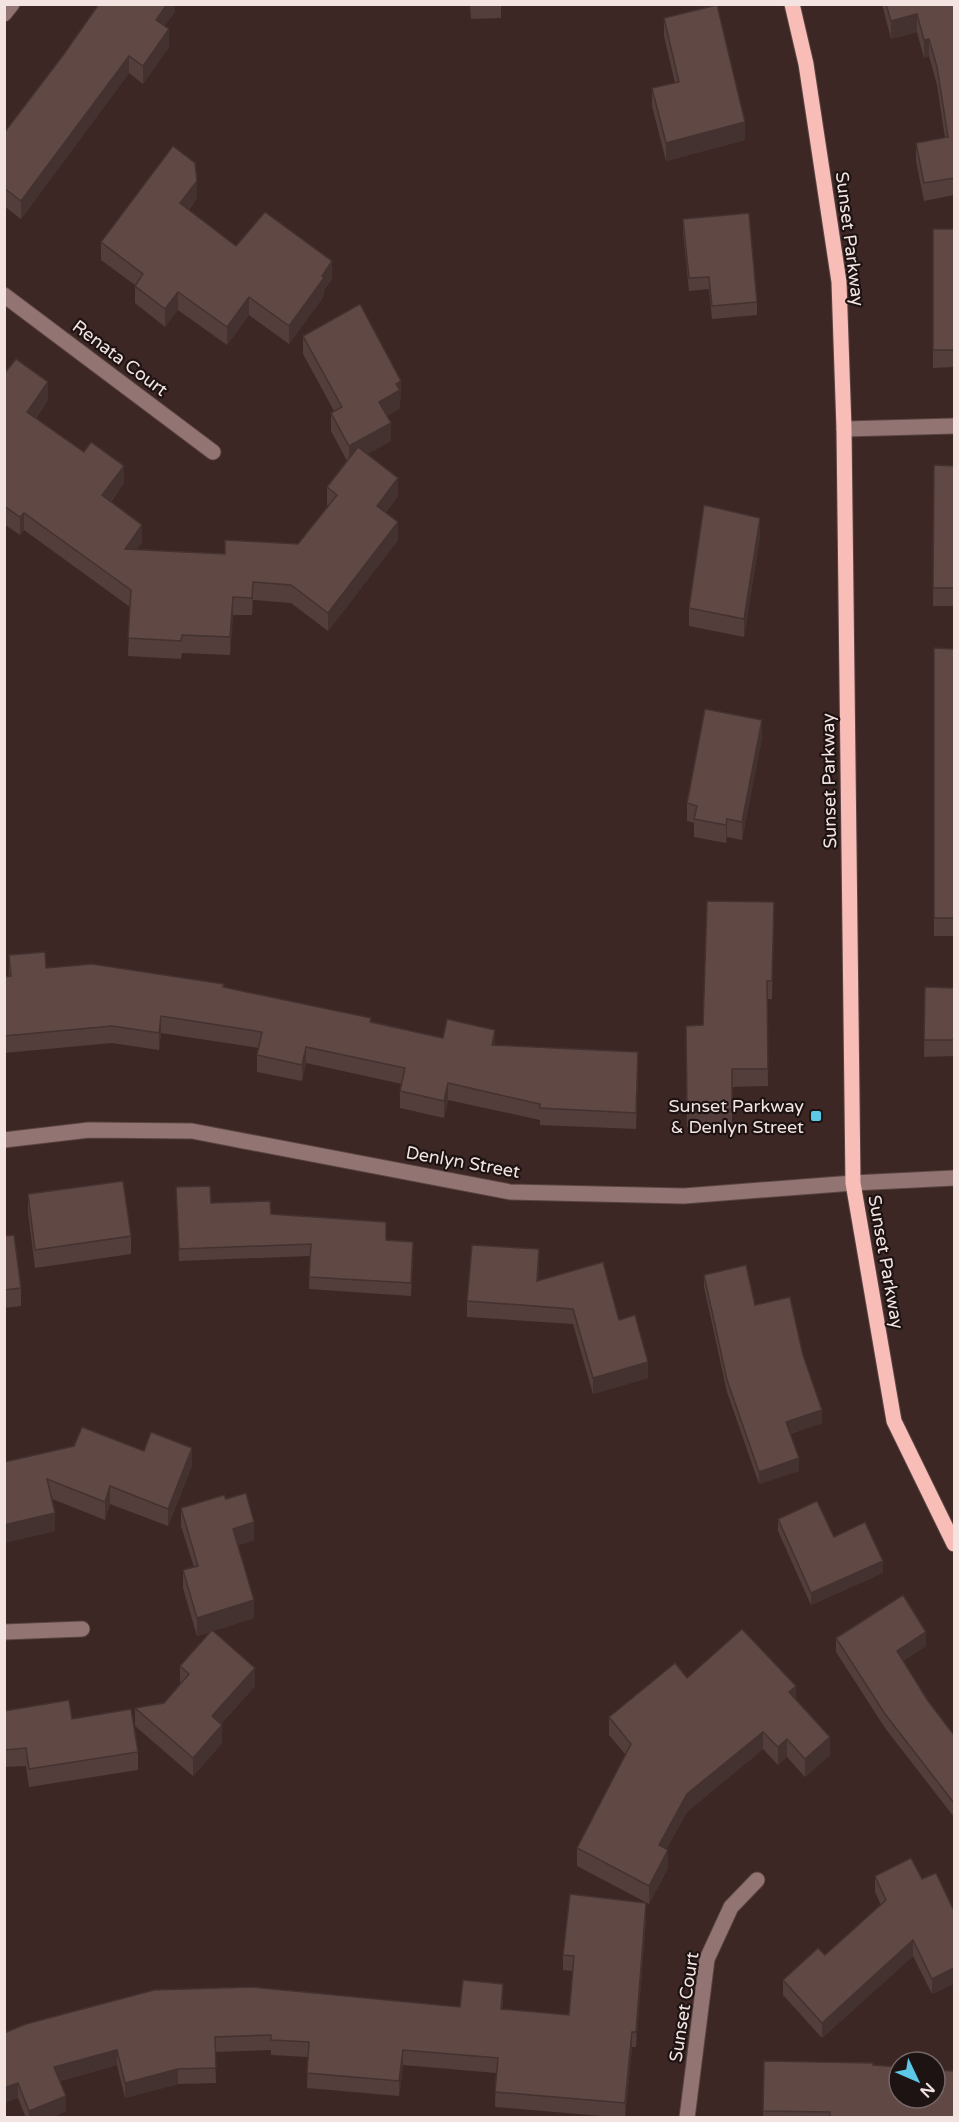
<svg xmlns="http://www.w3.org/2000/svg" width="959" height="2122" font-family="'Varela Round',sans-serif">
<rect width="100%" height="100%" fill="#3d2725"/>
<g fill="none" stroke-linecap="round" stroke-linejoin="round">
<!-- minor casing -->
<g stroke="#5a4543" stroke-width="17">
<g id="minor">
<polyline points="4,14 12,4"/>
<polyline points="4,295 213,452"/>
<polyline points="844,429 954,426"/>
<polyline points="4,1140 89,1130 192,1131 510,1192 684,1196 853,1183 954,1178"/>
<polyline points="4,1632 82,1629"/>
<polyline points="687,2118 707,1959 731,1907 757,1880"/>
</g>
</g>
<!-- major casing -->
<g stroke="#5a4543" stroke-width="17">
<polyline id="major" points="792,4 806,64 839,282 844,429 853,1183 894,1421 954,1544"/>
</g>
<!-- minor -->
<use href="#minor" stroke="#927572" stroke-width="15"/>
<!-- major -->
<use href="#major" stroke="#f8bdb6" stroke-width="15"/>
</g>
<!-- wall -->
<g fill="#533e3b">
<polygon points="167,4 175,4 175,12 164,26 169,47 143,84 129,73 21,219 4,206 4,133"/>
<polygon points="470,4 501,4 501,18 471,19"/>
<polygon points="882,4 954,4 954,195 924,201 916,161 916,143 945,138 937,85 929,56 924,58 917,32 891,39"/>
<polygon points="664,18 745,140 666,161 652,106 652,88 675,83 664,36"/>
<polygon points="197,198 189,210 236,246 332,279 324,290 324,296 289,344 249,315 227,345 178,310 165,327 135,303 135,285 101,260 101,242"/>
<polygon points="683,219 757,302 757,315 712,319 709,289 689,291 683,232"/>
<polygon points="933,229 954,229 954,367 933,368"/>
<polygon points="303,336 401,399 400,399 400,408 387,416 391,441 367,454 398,496 386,512 398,540 328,631 291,603 253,600 252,615 233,615 230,655 182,653 181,659 128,656 130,607 24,530 20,535 4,524 4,374 48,400 36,418 124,483 111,502 142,542 137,549 225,554 298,544 328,506 327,505 327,487 347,461 331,431 331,413 334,411 303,354"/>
<polygon points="934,465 954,466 954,606 933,606"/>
<polygon points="760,536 744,637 689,626 689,608"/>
<polygon points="934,648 954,649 954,936 934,936"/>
<polygon points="762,738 742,840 727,837 726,843 694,837 694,823 687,821 687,803"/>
<polygon points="774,920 772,999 767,999 768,1086 732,1087 732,1127 687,1127 686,1026 703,1025"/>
<polygon points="9,955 46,968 224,987 443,1038 495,1045 638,1069 636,1129 540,1125 540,1120 448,1100 444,1118 400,1108 400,1091 402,1084 306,1063 302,1081 257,1072 257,1055 259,1048 161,1033 159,1050 112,1043 4,1053 4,977 9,976"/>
<polygon points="925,987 954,988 954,1056 924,1057"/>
<polygon points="176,1187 211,1203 271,1214 386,1240 413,1254 411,1296 309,1289 310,1256 179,1261"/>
<polygon points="28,1194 131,1236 131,1254 35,1268 28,1212"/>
<polygon points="4,1236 21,1288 21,1306 4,1308"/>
<polygon points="539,1265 538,1281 619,1320 648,1378 593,1394 573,1324 467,1317 467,1301"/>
<polygon points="704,1275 755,1305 803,1355 822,1423 790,1434 799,1471 759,1484 727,1392 704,1287"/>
<polygon points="144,1451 192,1466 168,1526 110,1504 105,1520 52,1499 55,1531 4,1543 4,1462"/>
<polygon points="226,1499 254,1540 238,1545 254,1618 213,1631 255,1686 221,1724 222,1743 193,1776 135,1726 135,1708 164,1703 180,1684 180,1666 210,1632 197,1636 183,1588 183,1570 194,1567 181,1526 181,1508"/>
<polygon points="778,1519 883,1573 811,1605 778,1531"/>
<polygon points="836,1638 926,1646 903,1661 928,1701 954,1735 954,1817 885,1728 836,1652"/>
<polygon points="687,1678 796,1700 830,1755 805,1777 787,1757 778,1765 763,1749 687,1812 666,1849 668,1868 649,1904 577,1866 577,1848 626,1755 609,1735 609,1717"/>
<polygon points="4,1711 72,1719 138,1752 138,1770 29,1787 26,1766 4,1767"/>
<polygon points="875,1876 922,1879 954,1911 954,1984 932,1994 913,1956 822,2038 783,1995 783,1980 825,1955 881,1905 875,1892"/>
<polygon points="646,1918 636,2047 632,2047 625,2118 495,2107 496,2073 403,2065 399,2096 307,2088 308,2057 271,2055 271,2050 215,2052 216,2083 178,2084 125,2098 117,2065 60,2081 66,2111 50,2118 26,2118 18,2098 4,2103 4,2033 460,2007 503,1999 502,2009 569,2015 573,1971 563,1970 563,1955"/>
<polygon points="764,2061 873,2065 954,2118 763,2118"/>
</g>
<!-- shaded-wall -->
<g fill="#433230">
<polygon points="167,4 175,4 175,12 156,38 156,20"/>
<polygon points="917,14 917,32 891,39 891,21"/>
<polygon points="169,29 169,47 143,84 143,66"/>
<polygon points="929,39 929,56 924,58 924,40"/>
<polygon points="129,56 129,73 21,219 21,201"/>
<polygon points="745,122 745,140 666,161 666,143"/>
<polygon points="197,181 197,198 180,221 180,203"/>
<polygon points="332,261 332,279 324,290 324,296 289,344 289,326 322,276"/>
<polygon points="178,292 178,310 165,327 165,309"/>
<polygon points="249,297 249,315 227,345 227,327"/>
<polygon points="401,381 401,399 400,399 400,408 379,420 379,402 396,384"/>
<polygon points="48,382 48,400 27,429 27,412"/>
<polygon points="391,423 391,441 349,464 349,446"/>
<polygon points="124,466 124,483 102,513 102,495"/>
<polygon points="398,478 398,496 377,523 377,506"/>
<polygon points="24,513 24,530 20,535 20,517"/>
<polygon points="760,518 760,536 744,637 744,619"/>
<polygon points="398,522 398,540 328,631 328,613"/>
<polygon points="142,525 142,542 125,566 125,549"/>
<polygon points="253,582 253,600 252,615 252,598"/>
<polygon points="233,597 233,615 230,655 230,637"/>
<polygon points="762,720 762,738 742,840 742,822"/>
<polygon points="727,819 727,837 726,843 726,825"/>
<polygon points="161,1016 161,1033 159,1050 159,1033"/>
<polygon points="495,1030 495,1046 492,1045"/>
<polygon points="306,1047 306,1063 302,1081 302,1065"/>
<polygon points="638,1052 638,1069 636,1129 636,1113"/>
<polygon points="448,1083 448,1100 444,1118 444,1101"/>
<polygon points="413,1242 413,1254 411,1296 411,1283"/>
<polygon points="539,1249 539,1265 537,1297 537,1281"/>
<polygon points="648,1362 648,1378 593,1394 593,1378"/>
<polygon points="822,1410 822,1423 786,1435 786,1422"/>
<polygon points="192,1448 192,1466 168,1526 168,1509"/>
<polygon points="799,1458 799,1471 759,1484 759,1472"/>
<polygon points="110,1486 110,1504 105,1520 105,1502"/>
<polygon points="55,1513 55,1531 4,1543 4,1525"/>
<polygon points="254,1522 254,1540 233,1547 233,1529"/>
<polygon points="883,1561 883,1573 811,1605 811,1593"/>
<polygon points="254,1600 254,1618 197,1636 197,1618"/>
<polygon points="926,1632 926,1646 897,1665 897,1651"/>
<polygon points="255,1668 255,1686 212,1734 212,1716"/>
<polygon points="796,1686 796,1704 789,1692"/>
<polygon points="222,1725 222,1743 193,1776 193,1758"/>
<polygon points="763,1732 763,1749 687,1812 659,1863 659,1845 687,1794"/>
<polygon points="830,1737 830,1755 805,1777 805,1759"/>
<polygon points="787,1739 787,1757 778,1765 778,1747"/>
<polygon points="668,1850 668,1868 649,1904 649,1886"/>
<polygon points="646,1903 646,1918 636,2047 636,2032"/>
<polygon points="913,1940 913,1956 822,2038 822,2023"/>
<polygon points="954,1968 954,1984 932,1994 932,1979"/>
<polygon points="632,2032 632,2047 625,2118 625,2103"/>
<polygon points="117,2050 117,2065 54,2082 54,2067"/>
<polygon points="403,2050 403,2065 399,2096 399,2081"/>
<polygon points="178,2069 178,2084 125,2098 125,2083"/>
<polygon points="18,2083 18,2098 4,2103 4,2088"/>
<polygon points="66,2096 66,2111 50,2118 29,2118 29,2111"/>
</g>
<!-- building -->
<g fill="#604845" stroke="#433230" stroke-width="1.5">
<polygon points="99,4 167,4 156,20 169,29 143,66 129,56 21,201 4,188 4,133 64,54"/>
<polygon points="886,4 954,4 954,178 924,183 916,143 948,137 937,67 929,39 924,40 917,14 891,21"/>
<polygon points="717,5 745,122 666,143 652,88 679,82 664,18"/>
<polygon points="173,146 195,163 197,181 180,203 236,246 265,212 332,261 322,276 324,278 289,326 249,297 227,327 178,292 165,309 135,286 143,274 101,242"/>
<polygon points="749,213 757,302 712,306 709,277 689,278 683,219"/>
<rect x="933" y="229" width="21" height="121"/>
<polygon points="360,304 401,381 396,384 400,390 379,402 391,423 349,446 331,413 342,407 303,336"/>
<polygon points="16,359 48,382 27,412 84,452 91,442 124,466 102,495 142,525 125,549 225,554 225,540 298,544 337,495 327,487 358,447 398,478 377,506 398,522 328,613 291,585 253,582 252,598 233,597 230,637 182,635 181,641 128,638 131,590 24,513 20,517 4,506 4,374"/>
<polygon points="934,465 954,466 954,588 933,588"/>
<polygon points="704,505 760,518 744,619 689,608"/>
<polygon points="934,648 954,649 954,918 934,918"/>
<polygon points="705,709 762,720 742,822 727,819 726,825 694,819 697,806 687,803"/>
<polygon points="707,901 774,902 772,981 767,981 768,1069 732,1069 732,1109 687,1110 686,1026 703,1025"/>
<polygon points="45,952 46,968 92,964 224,984 223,987 371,1018 370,1022 443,1038 447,1019 495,1030 492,1045 638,1052 636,1113 540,1108 540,1104 448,1083 444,1101 400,1091 405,1068 306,1047 302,1065 257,1055 262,1032 161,1016 159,1033 112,1026 4,1036 4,977 11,976 9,955"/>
<polygon points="925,987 954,988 954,1040 924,1040"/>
<polygon points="123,1181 131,1236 35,1250 28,1194"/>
<polygon points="210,1186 211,1203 270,1201 271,1214 386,1222 386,1240 413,1242 411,1283 309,1277 311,1244 179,1249 176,1187"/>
<polygon points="14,1235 21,1288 4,1290 4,1236"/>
<polygon points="472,1245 539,1249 537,1281 603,1262 619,1320 635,1315 648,1362 593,1378 573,1309 467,1301"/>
<polygon points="746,1265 755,1305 790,1297 803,1355 822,1410 786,1422 799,1458 759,1472 727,1380 704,1275"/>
<polygon points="82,1427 144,1451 151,1432 192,1448 168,1509 110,1486 105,1502 47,1479 55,1513 4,1525 4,1462 74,1446"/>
<polygon points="246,1493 254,1522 233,1529 254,1600 197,1618 183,1570 198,1566 181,1508 224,1495 226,1499"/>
<polygon points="817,1501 834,1537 865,1522 883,1561 811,1593 778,1519"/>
<polygon points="903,1595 926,1632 897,1651 928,1701 954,1735 954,1803 885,1714 836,1638"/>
<polygon points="742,1629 796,1686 789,1692 830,1737 805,1759 787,1739 778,1747 763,1732 687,1794 659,1845 668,1850 649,1886 577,1848 631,1744 609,1717 675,1663 687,1678"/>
<polygon points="212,1630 255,1668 212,1716 222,1725 193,1758 135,1708 164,1703 189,1674 180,1666"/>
<polygon points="69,1700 72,1719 131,1709 138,1752 29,1769 26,1748 4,1750 4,1711"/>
<polygon points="911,1858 922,1879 936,1873 954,1911 954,1968 932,1979 913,1940 822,2023 783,1980 818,1948 825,1955 886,1900 875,1876"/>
<polygon points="570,1894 646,1903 636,2032 632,2032 625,2103 495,2092 498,2058 403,2050 399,2081 307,2073 309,2042 271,2040 271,2035 215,2037 216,2068 178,2069 125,2083 117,2050 54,2067 66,2096 29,2111 18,2083 4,2088 4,2033 26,2024 154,1990 252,1987 460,2007 463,1980 503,1984 501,2009 569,2015 574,1956 563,1955"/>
<polygon points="764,2061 873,2063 873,2065 899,2067 899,2098 935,2098 935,2070 954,2071 954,2118 830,2118 830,2112 763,2111"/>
</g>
<!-- markers -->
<rect fill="#5cc7e7" stroke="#1d1312" stroke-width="2" x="810" y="1110" width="12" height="12" rx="3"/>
<g text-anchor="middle" stroke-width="4.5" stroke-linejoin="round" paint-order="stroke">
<!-- street labels -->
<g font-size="18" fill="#f3e4e2" stroke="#1d1312">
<text transform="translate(850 239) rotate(83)" y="6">Sunset Parkway</text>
<text transform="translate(120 358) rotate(37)" y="6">Renata Court</text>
<text transform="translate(829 781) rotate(-91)" y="6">Sunset Parkway</text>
<text transform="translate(463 1162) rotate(10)" y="6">Denlyn Street</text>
<text transform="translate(886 1262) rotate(80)" y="6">Sunset Parkway</text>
<text transform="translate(684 2007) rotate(-81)" y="6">Sunset Court</text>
</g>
<!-- poi labels -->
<g font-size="18" fill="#f3e4e2" stroke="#1d1312" text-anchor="end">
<text x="804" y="1112">Sunset Parkway<tspan x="804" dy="21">&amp; Denlyn Street</tspan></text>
</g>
</g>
<!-- border -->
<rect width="959" height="2122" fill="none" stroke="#f3e4e2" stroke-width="12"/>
<!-- north arrow -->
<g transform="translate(917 2080) rotate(134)"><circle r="28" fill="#1d1312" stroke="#736765" stroke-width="1.5"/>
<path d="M0-4.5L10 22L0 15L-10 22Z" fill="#5cc7e7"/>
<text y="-9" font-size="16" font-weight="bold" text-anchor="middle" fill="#f3e4e2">N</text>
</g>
</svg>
